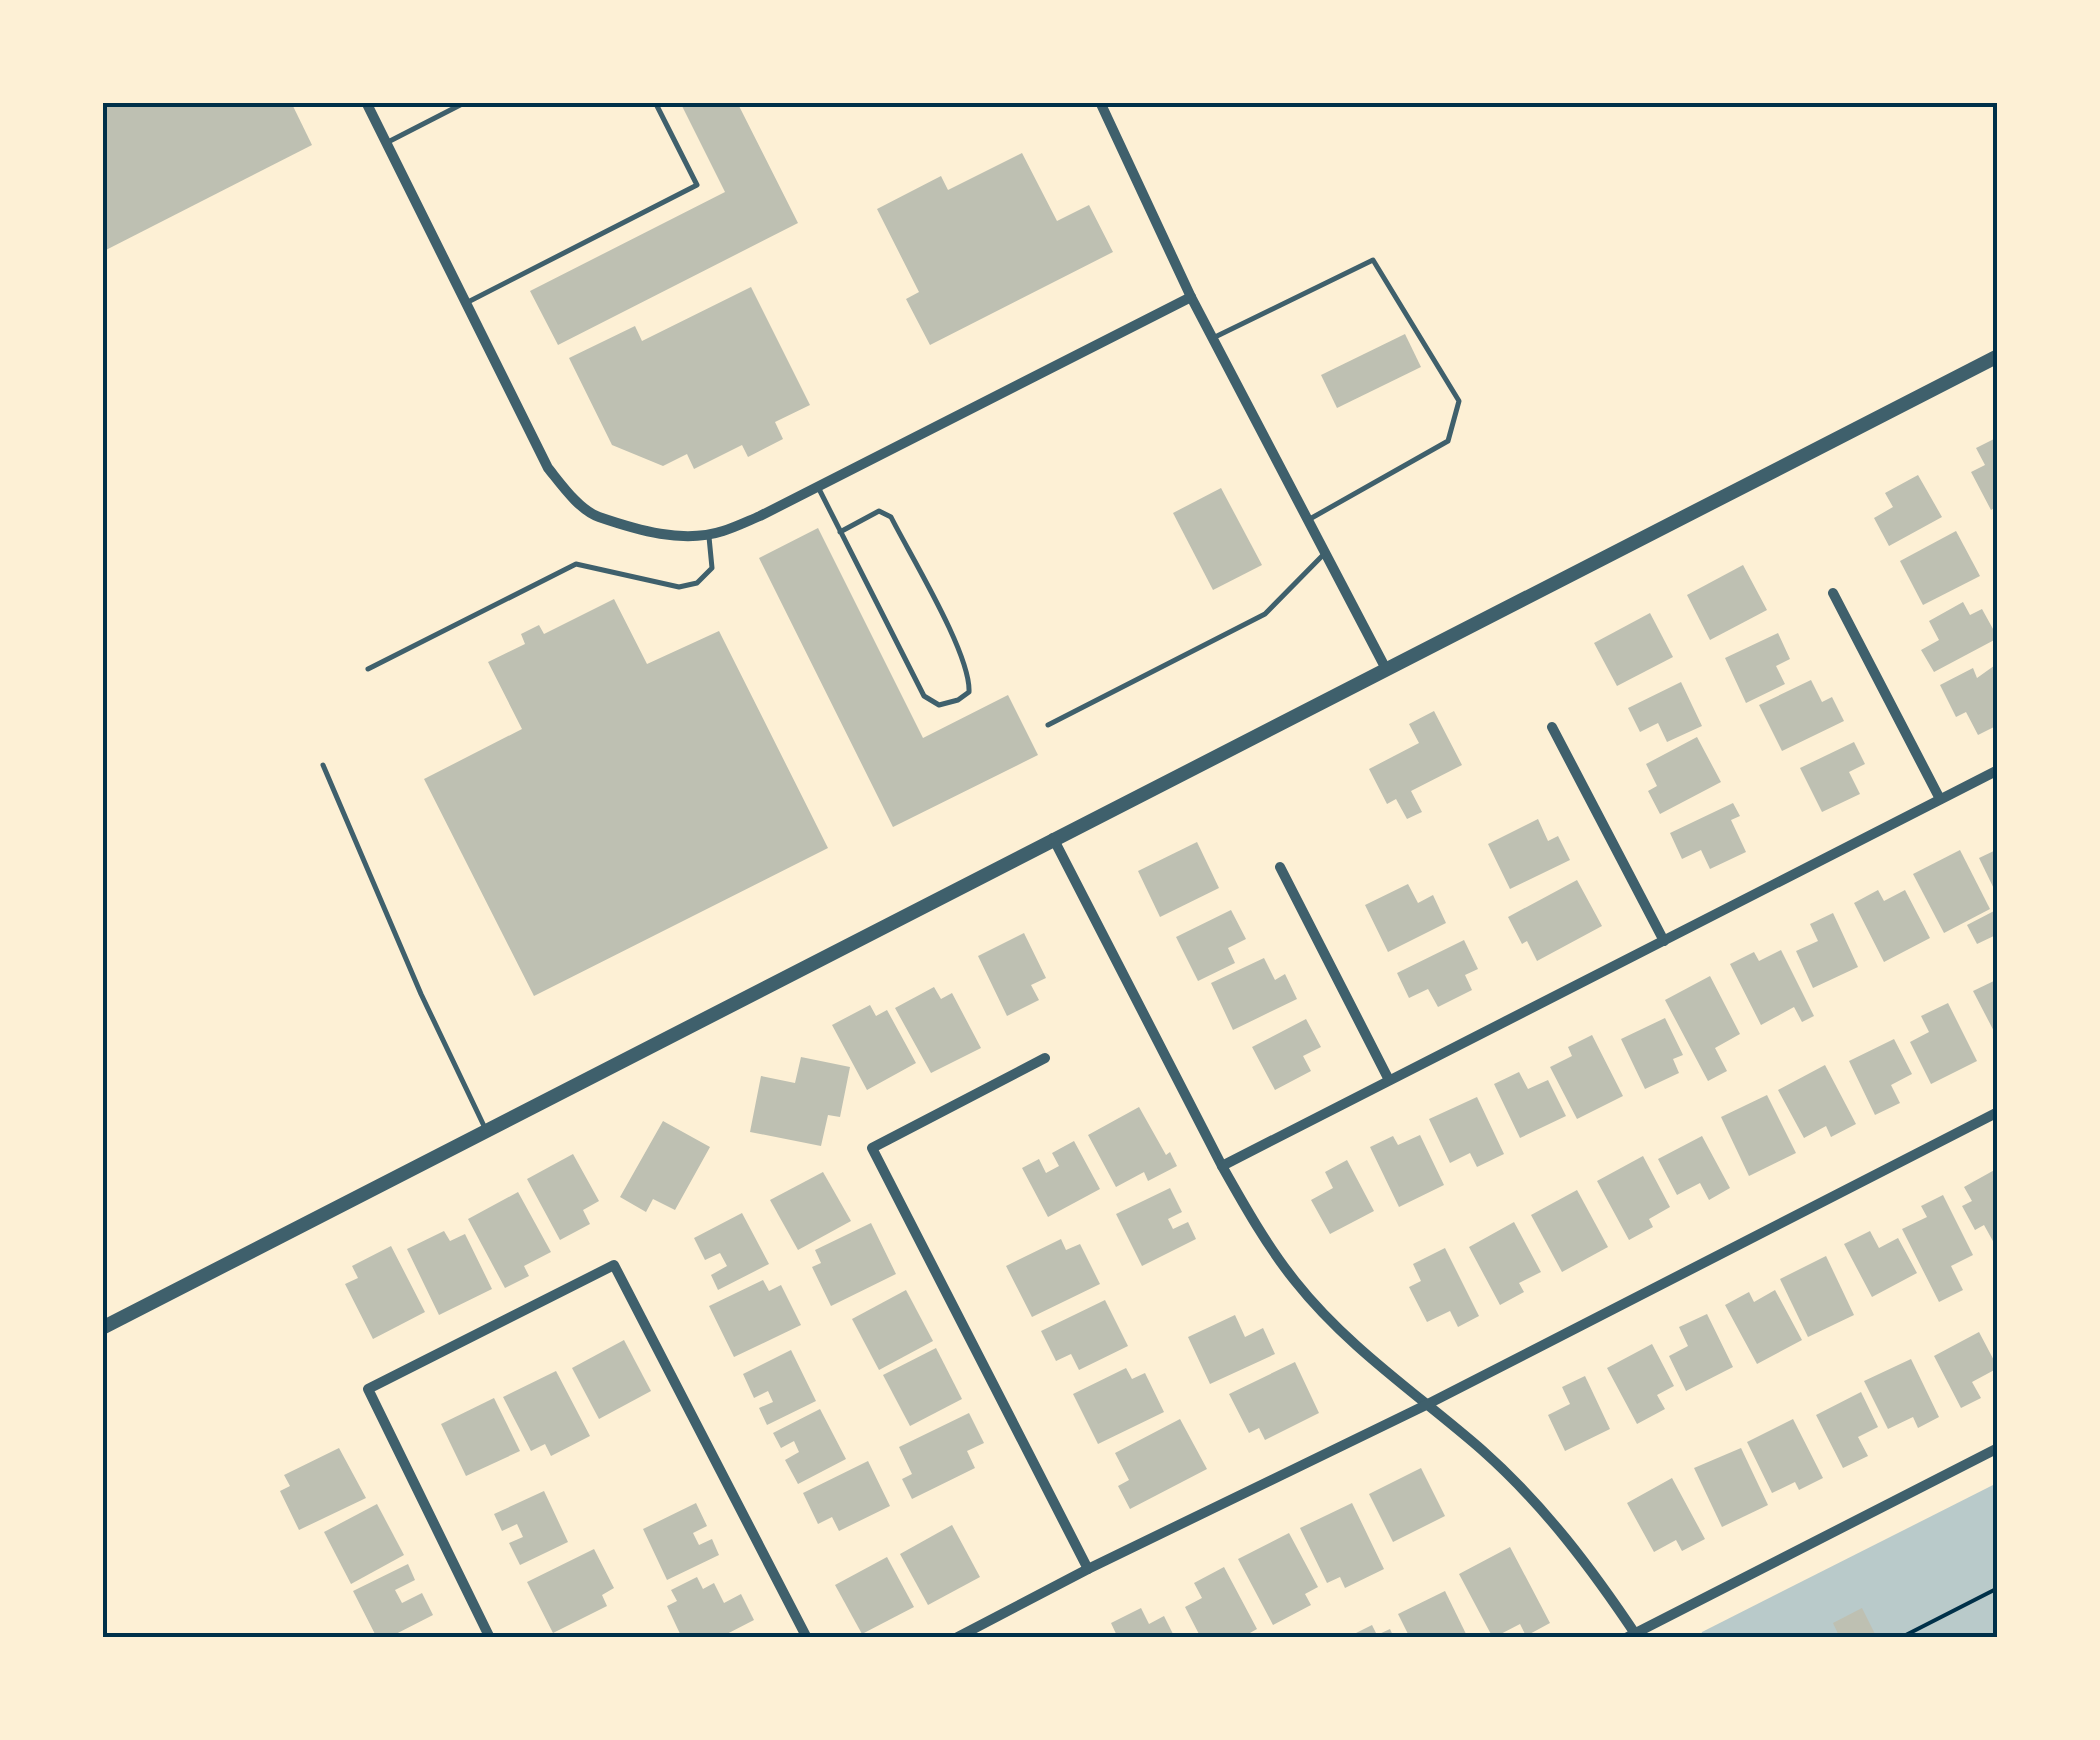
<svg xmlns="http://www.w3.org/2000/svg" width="2100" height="1740" font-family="Mulish,sans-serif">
<rect width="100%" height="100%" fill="#fdf0d5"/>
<!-- green -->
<polygon fill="#b9caca" points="1997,1483 1997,1637 1700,1638 1702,1632"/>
<!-- building -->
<g fill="#bec0b2">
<polygon points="102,102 291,102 312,145 102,252"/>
<polygon points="680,102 737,102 798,223 558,345 530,291 725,192"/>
<polygon points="1022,153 1057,221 1089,205 1113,252 930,345 906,299 919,292 877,209 941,176 948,190"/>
<polygon points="751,287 810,405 775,422 783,439 748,457 742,445 694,469 687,454 663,466 612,445 569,358 635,326 642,341"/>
<polygon points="1405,334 1421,367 1337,408 1321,375"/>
<polygon points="1998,437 1998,506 1991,510 1971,472 1985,465 1976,448"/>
<polygon points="1918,475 1942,517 1889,546 1874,518 1893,507 1885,493"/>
<polygon points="1221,488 1262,565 1213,590 1173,513"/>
<polygon points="818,528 923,738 1008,695 1038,755 893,827 759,558"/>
<polygon points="1956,531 1980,576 1923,605 1900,561"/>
<polygon points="1743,565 1767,610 1710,640 1687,595"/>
<polygon points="614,599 647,664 719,631 828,848 534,996 424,779 522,729 488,662 525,644 521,634 539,625 544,634"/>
<polygon points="1963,602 1970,615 1982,609 1998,638 1934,672 1921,650 1939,640 1929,621"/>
<polygon points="1650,613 1673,657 1617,686 1594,643"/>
<polygon points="1778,633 1790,659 1776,666 1785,684 1746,703 1725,658"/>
<polygon points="1998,663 1998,725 1978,735 1966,712 1956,717 1940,685 1973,668 1977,678"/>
<polygon points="1811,680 1822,702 1832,697 1844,721 1782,751 1759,705"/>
<polygon points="1681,682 1702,726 1667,742 1658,723 1640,732 1628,708"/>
<polygon points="1434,711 1462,765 1411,791 1422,812 1407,819 1396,799 1387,804 1369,769 1419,743 1409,724"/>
<polygon points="1697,737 1721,782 1660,814 1648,791 1657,786 1646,764"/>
<polygon points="1854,742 1865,764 1849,772 1860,794 1822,812 1800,768"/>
<polygon points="1733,803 1740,816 1731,820 1746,852 1710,869 1701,850 1682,859 1670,833"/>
<polygon points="1538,819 1548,841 1558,836 1570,860 1510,889 1488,844"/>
<polygon points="1197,842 1219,888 1160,917 1138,871"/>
<polygon points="1998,849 1998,897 1979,858"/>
<polygon points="1960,850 1990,909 1944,933 1913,874"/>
<polygon points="1577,880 1602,926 1537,961 1527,941 1522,944 1508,917"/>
<polygon points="1408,884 1418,903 1433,895 1446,923 1388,952 1365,905"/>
<polygon points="1878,890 1884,901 1905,890 1930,938 1884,962 1854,903"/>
<polygon points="1231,910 1246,939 1228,948 1235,963 1198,981 1176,937"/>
<polygon points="1994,911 1998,919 1998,934 1977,944 1967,925"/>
<polygon points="1833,913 1858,967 1813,988 1796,951 1818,941 1810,924"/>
<polygon points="1024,933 1046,978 1031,985 1039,1000 1007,1016 978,956"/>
<polygon points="1464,940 1478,969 1465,975 1472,990 1438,1007 1428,989 1409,998 1397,973"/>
<polygon points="1781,950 1814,1016 1802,1022 1794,1007 1761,1025 1730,964 1754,952 1759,961"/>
<polygon points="1264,958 1275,980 1285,974 1297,999 1233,1030 1211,983"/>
<polygon points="1710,976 1740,1034 1715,1048 1727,1071 1708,1081 1665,1000"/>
<polygon points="1998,979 1998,1039 1973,991"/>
<polygon points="934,987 941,999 952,993 981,1048 931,1073 895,1008"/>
<polygon points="1948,1003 1977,1061 1931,1084 1910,1042 1929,1032 1921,1016"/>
<polygon points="870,1005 876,1016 887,1010 916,1063 867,1090 832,1025"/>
<polygon points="1665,1018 1683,1055 1673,1059 1679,1073 1645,1089 1621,1039"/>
<polygon points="1306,1019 1321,1047 1303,1056 1311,1071 1275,1090 1252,1047"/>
<polygon points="1592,1035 1623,1096 1577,1119 1550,1067 1572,1056 1568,1047"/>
<polygon points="1894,1039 1912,1074 1891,1085 1900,1103 1875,1115 1849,1061"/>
<polygon points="801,1057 850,1067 840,1117 828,1115 821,1146 750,1132 761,1076 795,1083"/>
<polygon points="1825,1065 1856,1124 1831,1137 1826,1126 1804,1138 1778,1090"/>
<polygon points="1519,1072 1528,1089 1548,1080 1566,1116 1520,1138 1494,1084"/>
<polygon points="1767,1095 1796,1153 1749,1176 1721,1117"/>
<polygon points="1477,1097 1504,1154 1477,1167 1470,1153 1450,1163 1429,1119"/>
<polygon points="1139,1107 1166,1155 1170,1152 1177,1166 1148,1181 1144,1172 1116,1187 1088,1135"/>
<polygon points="663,1121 710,1147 675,1210 653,1199 646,1212 620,1197"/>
<polygon points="1420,1135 1444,1185 1399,1207 1370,1147 1393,1136 1398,1145"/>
<polygon points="1702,1136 1730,1188 1709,1200 1700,1183 1677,1195 1658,1159"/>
<polygon points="1074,1141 1100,1189 1048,1217 1022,1168 1039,1159 1046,1173 1059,1166 1052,1153"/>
<polygon points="573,1154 599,1201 583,1210 590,1224 560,1240 527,1179"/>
<polygon points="1643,1156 1670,1207 1649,1219 1653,1227 1629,1240 1597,1181"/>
<polygon points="1347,1160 1374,1211 1330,1234 1311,1200 1333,1188 1325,1172"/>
<polygon points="1998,1168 1998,1242 1994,1243 1984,1225 1975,1230 1962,1206 1972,1201 1964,1187"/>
<polygon points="823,1172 851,1221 798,1250 770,1200"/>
<polygon points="1170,1188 1182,1212 1168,1219 1173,1229 1188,1222 1196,1239 1142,1266 1116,1214"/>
<polygon points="1577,1190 1608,1247 1562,1272 1531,1215"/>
<polygon points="518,1192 551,1252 524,1266 529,1276 505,1288 468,1219"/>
<polygon points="1943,1195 1973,1255 1951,1266 1963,1290 1939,1302 1902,1229 1927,1217 1921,1206"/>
<polygon points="742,1213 769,1264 718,1290 711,1275 727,1266 720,1253 705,1260 694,1238"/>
<polygon points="1514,1222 1541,1272 1519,1283 1524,1292 1500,1305 1469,1247"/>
<polygon points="871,1223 896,1274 831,1306 812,1267 821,1263 815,1250"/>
<polygon points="444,1231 450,1241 465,1234 492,1289 439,1315 407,1249"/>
<polygon points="1870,1231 1879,1248 1898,1238 1917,1273 1872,1297 1844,1244"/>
<polygon points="1061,1239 1066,1250 1080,1244 1100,1284 1032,1317 1006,1266"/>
<polygon points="391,1246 425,1312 373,1339 345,1284 358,1278 352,1266"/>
<polygon points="1445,1248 1479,1316 1458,1327 1450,1311 1427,1322 1409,1287 1421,1281 1413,1264"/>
<polygon points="1826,1256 1854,1315 1808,1337 1780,1279"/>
<polygon points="763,1280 769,1291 781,1285 801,1325 734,1357 709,1306"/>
<polygon points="906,1290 933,1341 879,1370 852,1319"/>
<polygon points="1775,1290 1802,1340 1757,1364 1725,1305 1749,1292 1754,1302"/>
<polygon points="1105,1300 1128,1346 1079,1370 1071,1354 1056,1361 1041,1331"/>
<polygon points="1707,1314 1733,1367 1686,1391 1669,1356 1688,1346 1679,1327"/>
<polygon points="1235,1315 1245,1337 1263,1328 1275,1354 1210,1384 1188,1337"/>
<polygon points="1979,1332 1998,1368 1972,1382 1981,1398 1961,1408 1934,1356"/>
<polygon points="624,1340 651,1391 599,1419 572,1368"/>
<polygon points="1652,1344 1674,1386 1657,1395 1665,1409 1637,1424 1607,1368"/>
<polygon points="936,1348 962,1399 910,1426 883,1375"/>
<polygon points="791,1350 816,1401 767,1425 759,1408 773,1402 768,1391 754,1398 743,1374"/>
<polygon points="1911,1359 1939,1417 1918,1428 1913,1417 1888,1429 1864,1381"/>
<polygon points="1295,1362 1319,1413 1265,1440 1259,1428 1249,1433 1229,1394"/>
<polygon points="1126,1368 1132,1379 1145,1373 1164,1412 1098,1444 1073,1394"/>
<polygon points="556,1371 590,1436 551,1456 545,1444 531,1451 503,1397"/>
<polygon points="1585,1376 1610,1429 1565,1451 1548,1415 1570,1404 1562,1387"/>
<polygon points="1861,1392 1878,1427 1858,1437 1868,1456 1843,1468 1816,1415"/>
<polygon points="494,1398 520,1451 466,1476 441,1424"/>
<polygon points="820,1409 846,1459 798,1484 785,1460 799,1452 794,1441 781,1448 773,1433"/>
<polygon points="969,1413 984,1443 967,1451 975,1468 912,1499 902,1479 912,1474 899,1447"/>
<polygon points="1180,1419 1207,1469 1130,1509 1118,1486 1129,1480 1115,1453"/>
<polygon points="1793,1419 1823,1478 1799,1490 1795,1482 1772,1493 1747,1442"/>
<polygon points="339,1448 366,1498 299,1530 280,1491 290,1486 284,1475"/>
<polygon points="1741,1448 1768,1505 1722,1527 1694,1468"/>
<polygon points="868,1461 890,1506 839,1531 832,1517 818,1524 803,1493"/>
<polygon points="1421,1468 1445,1516 1393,1542 1369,1494"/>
<polygon points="1672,1478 1705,1539 1682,1551 1676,1540 1654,1552 1627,1503"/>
<polygon points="544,1491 568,1542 520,1565 509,1543 523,1537 517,1524 502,1531 494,1514"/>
<polygon points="696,1503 707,1526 693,1533 699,1545 712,1539 719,1555 667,1580 643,1529"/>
<polygon points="1352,1503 1384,1569 1345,1588 1340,1577 1327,1583 1300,1528"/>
<polygon points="377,1504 404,1555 351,1584 324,1532"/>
<polygon points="952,1525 980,1577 928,1605 900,1554"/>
<polygon points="1289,1533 1318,1587 1305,1594 1311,1605 1273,1625 1238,1559"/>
<polygon points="1510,1547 1550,1623 1526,1636 1520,1624 1493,1638 1459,1574"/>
<polygon points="594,1549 614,1588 602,1595 607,1606 553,1633 527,1582"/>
<polygon points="887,1557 914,1607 862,1634 835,1585"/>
<polygon points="408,1564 415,1580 395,1590 402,1603 422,1593 433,1615 388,1638 377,1638 353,1591"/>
<polygon points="1224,1567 1257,1629 1241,1638 1201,1638 1185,1607 1202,1598 1194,1583"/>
<polygon points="697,1577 703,1589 714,1583 724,1603 741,1594 754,1620 719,1638 682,1638 667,1606 677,1601 671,1590"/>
<polygon points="1445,1591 1468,1638 1410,1638 1398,1614"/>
<polygon points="1141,1608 1149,1624 1164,1616 1175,1638 1118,1638 1111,1623"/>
<polygon points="1862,1608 1877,1638 1840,1638 1833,1623"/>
<polygon points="1372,1625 1377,1635 1390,1629 1394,1638 1346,1638"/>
</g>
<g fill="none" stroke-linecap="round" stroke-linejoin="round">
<!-- path -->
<polyline stroke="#003049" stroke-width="4" points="1900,1638 1998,1588"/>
<!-- service -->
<g stroke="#3f606c" stroke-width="5">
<polyline points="388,142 466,102"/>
<polyline points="466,303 697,185 655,102"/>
<polyline points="1215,337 1373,260 1459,401 1448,441 1308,520"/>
<path d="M818 487 924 696 939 705 958 700 969 692C971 654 910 555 891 517L879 511 840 532"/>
<polyline points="368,669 576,564 679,587 697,583 712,568 709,537"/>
<polyline points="1048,725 1265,614 1325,553"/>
<polyline points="323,765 421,994 485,1128"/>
</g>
<!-- minor -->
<g stroke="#3f606c" stroke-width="10">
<path d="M366 102 548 468C561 484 579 510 599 517 637 530 683 544 723 531 736 527 748 521 760 516L1191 297"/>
<polyline points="1100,102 1191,297 1386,669"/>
<polyline points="1833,593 1940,799"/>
<polyline points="1552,727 1664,941"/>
<path d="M1053 838 1222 1166C1244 1205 1267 1246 1295 1281 1348 1348 1419 1395 1482 1450 1544 1505 1592 1569 1638 1638"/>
<polyline points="1280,867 1389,1080"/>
<polyline points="1045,1058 872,1148 1088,1569"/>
<polyline points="1222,1166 1998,770"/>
<polyline points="490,1638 368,1389 614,1265 807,1638"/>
<polyline points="956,1638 1088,1569 1426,1405 1998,1112"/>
<polyline points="1626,1638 1998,1448"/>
</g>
<!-- tertiary -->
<polyline stroke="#3f606c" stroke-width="14" points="102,1328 1998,356"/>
</g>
<!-- border -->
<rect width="2100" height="1740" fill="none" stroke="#fdf0d5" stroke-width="210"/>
<rect x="105" y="105" width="1890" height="1530" fill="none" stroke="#003049" stroke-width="4"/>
</svg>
